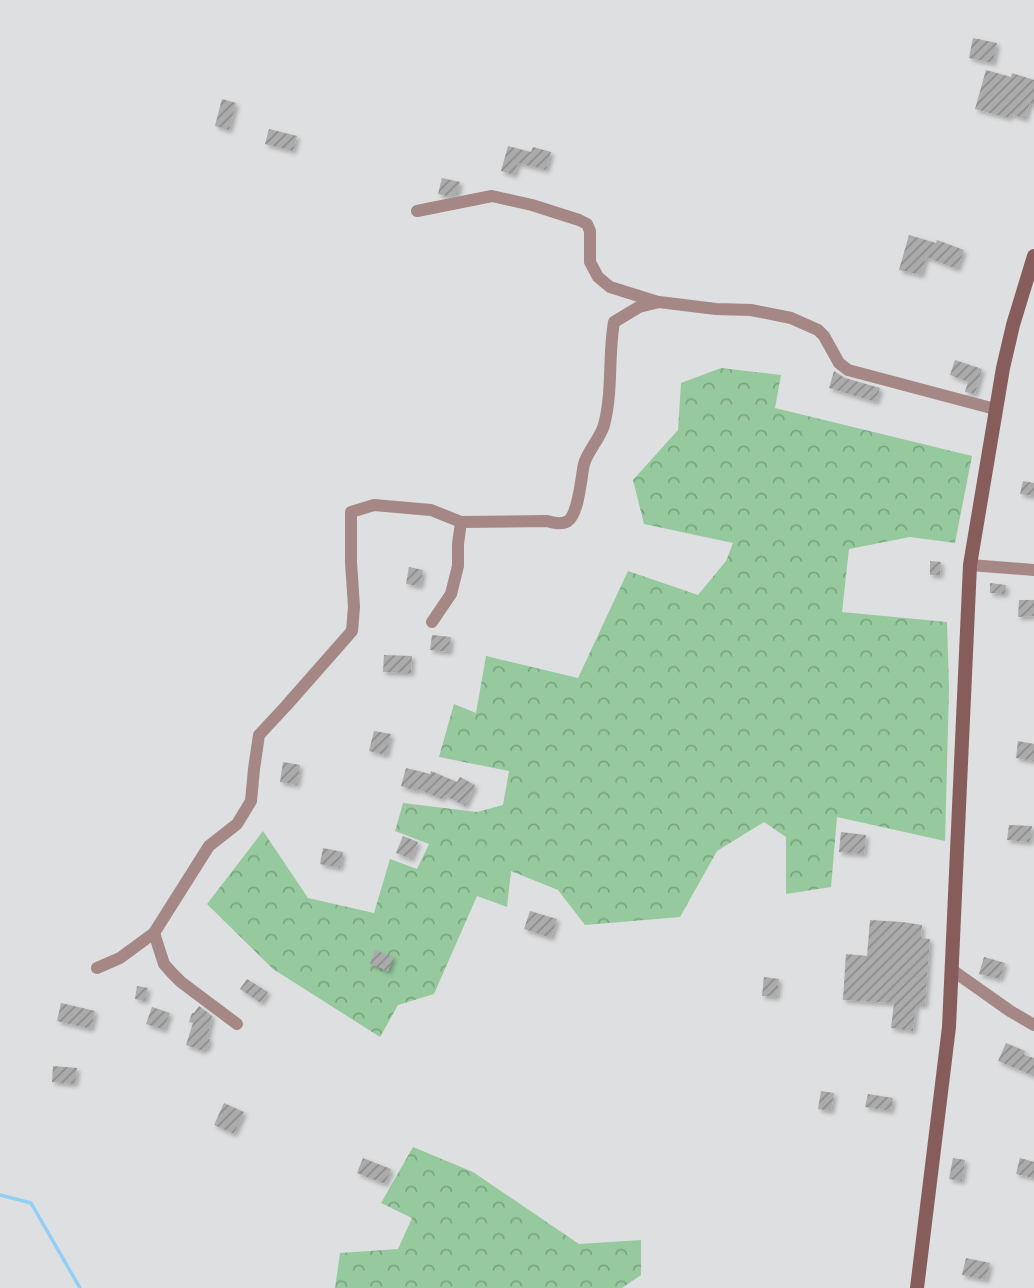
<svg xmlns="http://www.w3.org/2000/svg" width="1034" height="1288" font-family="'Exo 2',sans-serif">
<defs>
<pattern id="forest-crowns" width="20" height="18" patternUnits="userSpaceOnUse" patternTransform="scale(1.75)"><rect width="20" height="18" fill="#96c99e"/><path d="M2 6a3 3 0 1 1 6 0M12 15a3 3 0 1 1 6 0" fill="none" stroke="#7ba482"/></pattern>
<pattern id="building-hatch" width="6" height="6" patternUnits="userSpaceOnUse" patternTransform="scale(1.75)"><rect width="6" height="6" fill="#ababac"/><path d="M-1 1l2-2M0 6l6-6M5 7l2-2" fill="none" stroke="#8c8c8d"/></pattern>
<filter id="shadow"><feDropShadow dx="3" dy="3" stdDeviation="2" flood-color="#0004"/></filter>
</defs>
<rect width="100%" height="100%" fill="#dedfe0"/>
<!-- forest -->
<g fill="url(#forest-crowns)">
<polygon points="721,368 781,375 775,408 972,456 955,543 910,537 849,549 842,612 947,622 949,689 945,841 837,817 831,887 786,894 786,837 764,822 717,851 680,917 585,925 558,890 511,871 507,907 477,896 434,994 398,1005 380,1037 273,969 207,904 263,831 308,898 374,913 390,859 417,869 429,844 395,831 403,803 477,812 503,805 509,771 439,757 454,704 476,713 486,656 578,678 628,571 698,595 726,561 733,543 644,524 633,480 678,430 681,383"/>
<polygon points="413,1147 473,1172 579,1244 641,1240 641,1275 622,1288 335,1288 340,1253 398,1249 412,1218 381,1203"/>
</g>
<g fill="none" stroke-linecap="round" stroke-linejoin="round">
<!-- stream -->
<polyline stroke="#92cff5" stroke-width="3.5" points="0,1195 31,1203 80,1288"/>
</g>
<!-- building -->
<g fill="url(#building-hatch)" filter="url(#shadow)">
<polygon points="973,38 997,43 993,63 969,58"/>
<polygon points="986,70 1011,77 1012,73 1034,80 1034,105 1030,103 1025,119 1010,114 1009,118 975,109"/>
<polygon points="222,99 236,103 229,130 215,126"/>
<polygon points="269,129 297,136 293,151 265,144"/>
<polygon points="508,146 531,152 533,147 551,152 546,170 518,163 514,175 501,171"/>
<polygon points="442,178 460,182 457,194 447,196 438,194"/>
<polygon points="909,235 936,243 937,240 964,250 957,269 926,257 921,275 899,270"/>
<polygon points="955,360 982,369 975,394 965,392 968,382 950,375"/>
<polygon points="834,371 845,378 880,388 876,402 829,388"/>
<polygon points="1023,481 1034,483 1034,496 1020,494"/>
<polygon points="930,561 941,562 940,575 930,575"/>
<polygon points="409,567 423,570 420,586 406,584"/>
<polygon points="990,583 1006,585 1005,594 990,593"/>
<polygon points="1019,600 1034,600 1034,616 1018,617"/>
<polygon points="432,635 451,637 449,652 430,650"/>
<polygon points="384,655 412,656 411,673 383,672"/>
<polygon points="374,731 391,734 386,755 369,751"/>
<polygon points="1018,741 1034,744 1034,761 1016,758"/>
<polygon points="283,762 300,765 297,785 280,782"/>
<polygon points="406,768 430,774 431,771 457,782 460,777 475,785 465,806 444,795 442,799 417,789 416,791 401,786"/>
<polygon points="1009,825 1032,826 1030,842 1007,840"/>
<polygon points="841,832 866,835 864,854 839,852"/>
<polygon points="403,836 418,842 411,859 396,853"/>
<polygon points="323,848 343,852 340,868 320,864"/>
<polygon points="530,911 557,919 551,938 524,929"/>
<polygon points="870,920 902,922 922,925 921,938 930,939 925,1005 916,1005 913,1031 891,1028 894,1003 843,1000 846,954 867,956"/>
<polygon points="375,950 393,957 388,971 370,964"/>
<polygon points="984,957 1005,963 1000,979 979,974"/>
<polygon points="764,977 779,979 777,997 762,996"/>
<polygon points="247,979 268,992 261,1003 240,989"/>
<polygon points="137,986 148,988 145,1001 135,999"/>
<polygon points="61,1003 95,1011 91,1029 57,1021"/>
<polygon points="199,1006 212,1016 207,1038 210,1039 207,1049 204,1048 203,1051 186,1045 193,1023 189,1022 192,1013 194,1013"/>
<polygon points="152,1007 170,1013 164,1030 146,1024"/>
<polygon points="1006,1043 1025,1051 1024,1055 1034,1058 1034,1076 998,1061"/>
<polygon points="53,1066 77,1068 75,1084 52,1082"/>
<polygon points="821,1091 834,1093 831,1111 818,1109"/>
<polygon points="868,1094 893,1098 891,1111 865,1107"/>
<polygon points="224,1103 244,1112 234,1134 214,1125"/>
<polygon points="363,1158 391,1169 385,1184 357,1173"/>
<polygon points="953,1158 965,1160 962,1181 949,1179"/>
<polygon points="1020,1158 1034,1162 1034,1178 1016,1174"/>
<polygon points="966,1258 990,1263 986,1280 962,1275"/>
</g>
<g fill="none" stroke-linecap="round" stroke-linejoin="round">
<!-- minor -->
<g stroke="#a58785" stroke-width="12">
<polyline points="417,211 492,196 532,205 579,220 587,224 590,231 590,262 598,277 610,287 658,302"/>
<polyline points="970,565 1034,570"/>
<path d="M432 622 451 594 458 566V544L461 522 547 521C554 523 562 525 568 521 579 513 581 477 584 464 588 450 600 439 604 425 613 391 608 356 614 322L639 307 659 302 716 309 751 310 791 318 818 330 824 336 839 363 848 370 995 409"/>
<polyline points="154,933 164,964 172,973 181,982 237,1024"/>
<polyline points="97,968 120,958 154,933 209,846 237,824 251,801 254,769 259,735 286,706 352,631 354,607 351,562 351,512 374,505 431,510 461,522"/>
<polyline points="952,970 1010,1011 1034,1025"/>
</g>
<!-- secondary -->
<polyline stroke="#875d5b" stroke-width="14" points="917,1288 949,1027 970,565 1003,368 1013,325 1034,256"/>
</g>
</svg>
